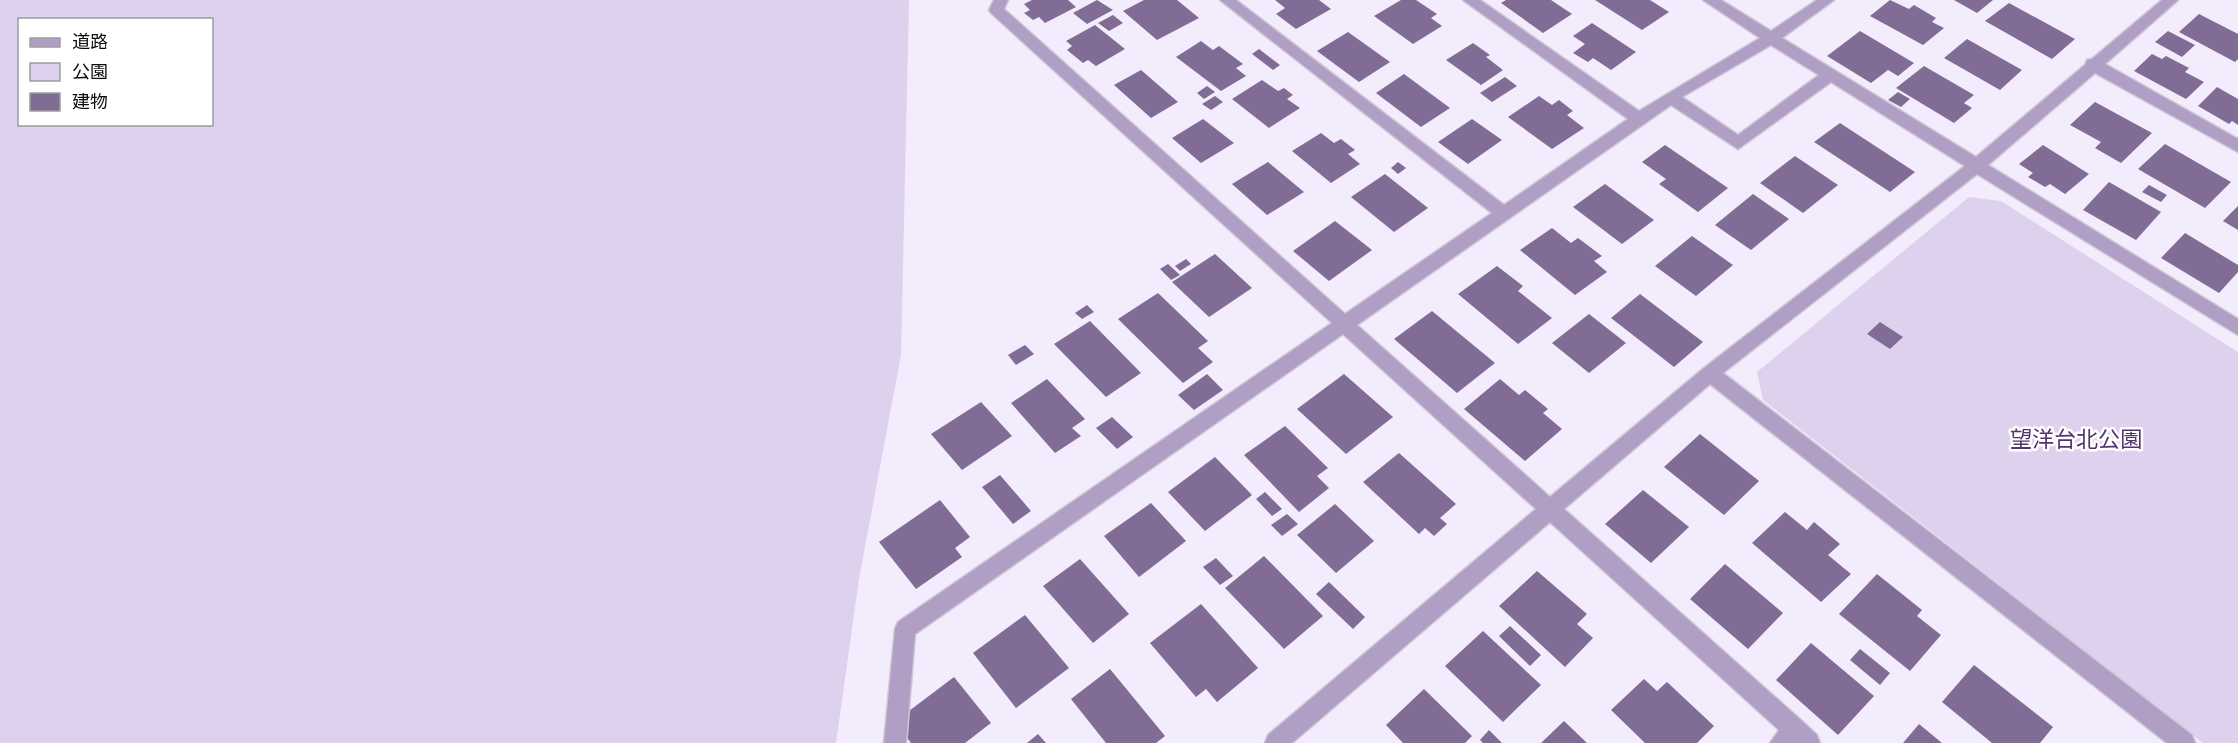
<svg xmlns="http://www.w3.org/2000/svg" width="2238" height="743" font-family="'Sofia Sans Condensed','Noto Sans JP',sans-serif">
<rect width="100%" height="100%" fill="#f3ecfc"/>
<!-- green -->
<g fill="#ddd1ed" fill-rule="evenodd">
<path d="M0 0H909L901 355 859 579 836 743H0ZM20 20H212V124H20Z"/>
<polygon points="1969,197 2001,201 2238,352 2238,743 2203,743 1763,400 1757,372"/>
</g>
<!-- building -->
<g fill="#806c95">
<polygon points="1032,0 1068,0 1076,7 1045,23 1039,17 1033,20 1024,13 1030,10 1024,4"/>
<polygon points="1097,0 1113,10 1087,24 1073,13"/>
<polygon points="1144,0 1177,0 1199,18 1157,40 1123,11"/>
<polygon points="1275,0 1319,0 1331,9 1296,29 1276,14 1285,8"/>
<polygon points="1401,0 1416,0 1437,14 1431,18 1442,26 1413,44 1374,16"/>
<polygon points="1506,0 1551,0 1572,14 1543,33 1501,3"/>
<polygon points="1595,0 1650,0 1669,12 1642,30"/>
<polygon points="1890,0 1909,9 1914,5 1936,18 1932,22 1944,28 1923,45 1870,16"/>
<polygon points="1954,0 1993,0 1977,13"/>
<polygon points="2009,3 2075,39 2052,59 1985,21"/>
<polygon points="2199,14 2238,34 2238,59 2235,62 2179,32"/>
<polygon points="1113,15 1123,23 1109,31 1098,23"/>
<polygon points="1592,23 1636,52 1611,70 1593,58 1588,62 1573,53 1585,44 1573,36"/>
<polygon points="1095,25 1125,49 1096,66 1088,60 1083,63 1067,50 1072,46 1066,41"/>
<polygon points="1860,31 1914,63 1898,76 1888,70 1871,83 1827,56"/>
<polygon points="2168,31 2195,45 2182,57 2155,42"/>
<polygon points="1348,32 1390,62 1359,82 1317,51"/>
<polygon points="1967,39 2022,70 2000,90 1944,58"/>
<polygon points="1201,41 1213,50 1219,46 1243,64 1236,68 1246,76 1221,91 1176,57"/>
<polygon points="1473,43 1490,55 1486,57 1503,70 1481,85 1446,60"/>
<polygon points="1259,49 1280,65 1273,70 1252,54"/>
<polygon points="2152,54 2162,59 2166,56 2189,68 2185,72 2204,82 2186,99 2134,71"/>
<polygon points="1924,66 1974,95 1964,103 1972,108 1954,123 1896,88"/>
<polygon points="1141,70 1178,102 1151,118 1114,85"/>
<polygon points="1404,74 1450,108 1421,127 1376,93"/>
<polygon points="1505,77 1517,86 1492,102 1480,93"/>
<polygon points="1262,80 1278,91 1284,88 1293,95 1287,99 1300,108 1269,128 1232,99"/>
<polygon points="1207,86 1215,92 1204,99 1197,93"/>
<polygon points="2217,87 2238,99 2238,125 2232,121 2229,124 2198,106"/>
<polygon points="1898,92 1910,99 1901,107 1888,100"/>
<polygon points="1215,96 1223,102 1211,110 1202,104"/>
<polygon points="1539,96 1552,105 1559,100 1573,111 1567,115 1584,128 1552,149 1508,117"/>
<polygon points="2095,102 2152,133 2121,163 2095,148 2101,142 2070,125"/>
<polygon points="1203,119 1234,143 1201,163 1172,138"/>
<polygon points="1472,119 1502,140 1468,164 1438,142"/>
<polygon points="1840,123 1915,172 1890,192 1814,142"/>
<polygon points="1321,133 1334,143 1341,139 1355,150 1348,154 1360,164 1331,183 1292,151"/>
<polygon points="2165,144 2231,182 2205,208 2138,169"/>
<polygon points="1665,145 1728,188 1698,212 1659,184 1666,179 1642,162"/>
<polygon points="2043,145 2089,174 2065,194 2050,184 2045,187 2028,177 2033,173 2019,164"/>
<polygon points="1795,156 1838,185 1803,213 1760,183"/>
<polygon points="1268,162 1304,192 1267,215 1232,184"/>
<polygon points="1398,162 1406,168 1398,174 1391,168"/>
<polygon points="1385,174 1428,208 1394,232 1351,197"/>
<polygon points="2109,182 2161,212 2136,240 2083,210"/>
<polygon points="1605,184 1654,220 1622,244 1573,207"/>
<polygon points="2149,185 2167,195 2161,202 2142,192"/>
<polygon points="1753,194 1789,219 1751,250 1715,225"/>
<polygon points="2238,206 2238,230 2223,221"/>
<polygon points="1335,221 1372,250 1329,281 1293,251"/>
<polygon points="1552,228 1571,243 1578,238 1602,256 1594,261 1607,272 1575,295 1520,250"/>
<polygon points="2185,233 2238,265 2238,272 2219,293 2161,258"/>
<polygon points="1692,236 1733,265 1696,296 1655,266"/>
<polygon points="1215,254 1252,288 1209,317 1172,282"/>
<polygon points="1186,259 1191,264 1180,271 1175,266"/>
<polygon points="1168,264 1180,275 1171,280 1160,269"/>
<polygon points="1497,266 1523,286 1518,291 1552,318 1518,344 1458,294"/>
<polygon points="1158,293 1208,341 1198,348 1213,362 1183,383 1118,319"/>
<polygon points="1640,294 1703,342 1674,367 1611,318"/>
<polygon points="1087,305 1094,312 1082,319 1075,313"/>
<polygon points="1432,311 1495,363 1457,393 1394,339"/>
<polygon points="1589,314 1626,343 1589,373 1552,343"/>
<polygon points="1090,321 1141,373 1106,397 1054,344"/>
<polygon points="1880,322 1903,337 1890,349 1867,334"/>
<polygon points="1025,345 1034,354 1016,365 1008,355"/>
<polygon points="1207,374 1223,390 1194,410 1178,395"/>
<polygon points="1344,374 1393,417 1346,454 1297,409"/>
<polygon points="1047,379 1085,419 1072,428 1081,436 1055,453 1011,403"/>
<polygon points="1500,379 1519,395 1525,390 1548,409 1543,413 1562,429 1525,461 1464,409"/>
<polygon points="981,402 1012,436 962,470 931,434"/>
<polygon points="1112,417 1133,437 1117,449 1096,428"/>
<polygon points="1285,426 1328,468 1317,476 1329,488 1299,512 1244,455"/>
<polygon points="1700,434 1759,481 1724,515 1664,467"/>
<polygon points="1399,453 1456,504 1440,518 1447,524 1434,536 1425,528 1419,534 1363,482"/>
<polygon points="1215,457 1252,495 1205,531 1168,492"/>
<polygon points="1000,475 1031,511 1013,524 982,487"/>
<polygon points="1643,490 1689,527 1651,563 1605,524"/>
<polygon points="1265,492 1282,509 1272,516 1256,499"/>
<polygon points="940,500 970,537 955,548 962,557 916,589 879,542"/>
<polygon points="1151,503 1186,541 1139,577 1104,536"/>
<polygon points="1335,504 1374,541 1336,573 1297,535"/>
<polygon points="1785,512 1807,530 1814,522 1840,544 1828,555 1851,574 1821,602 1752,543"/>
<polygon points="1287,514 1298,524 1282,536 1271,525"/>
<polygon points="1264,556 1323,616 1284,649 1225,588"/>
<polygon points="1216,558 1233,576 1220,585 1203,567"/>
<polygon points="1080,559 1129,614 1093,643 1043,586"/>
<polygon points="1725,564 1783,613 1748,649 1690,599"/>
<polygon points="1537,571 1587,614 1577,624 1593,638 1565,667 1499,606"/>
<polygon points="1877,574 1922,610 1917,616 1941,635 1910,671 1839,614"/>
<polygon points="1329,582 1365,617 1353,629 1316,594"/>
<polygon points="1201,604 1258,668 1217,702 1206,689 1196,697 1150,643"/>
<polygon points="1025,615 1069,668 1016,708 973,653"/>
<polygon points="1510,626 1541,655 1530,666 1499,636"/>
<polygon points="1483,631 1541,685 1503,722 1445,666"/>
<polygon points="1811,643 1874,696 1838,735 1776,680"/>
<polygon points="1860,649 1890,673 1880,685 1850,660"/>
<polygon points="1974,665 2053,727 2040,743 1992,743 1942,702"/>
<polygon points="1110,669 1165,736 1156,743 1106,743 1071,699"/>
<polygon points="954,677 991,723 965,743 911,743 903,732 909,711"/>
<polygon points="1644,679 1657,691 1667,682 1714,726 1697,743 1645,743 1611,710"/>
<polygon points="1424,689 1472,736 1465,743 1403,743 1386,725"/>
<polygon points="1564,721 1587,743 1541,743"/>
<polygon points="1919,724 1942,743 1903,743"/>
<polygon points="1489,730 1502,743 1483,743 1480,740"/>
<polygon points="1038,734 1046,743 1027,743"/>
</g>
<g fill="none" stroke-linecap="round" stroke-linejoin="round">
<!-- minor casing -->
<g stroke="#cec8d6" stroke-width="3">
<path id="minor" d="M994 0H1008L1004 9 1345 314 1492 213 1220 0H1236L1504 205 1628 119 1463 0H1480L1639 111 1760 38 1703 0H1721L1771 31 1817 0H1834L1782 38 1976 157 2085 65 2087 60 2092 59 2162 0H2178L2105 64 2238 139V152L2095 73 1988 165 2238 319V335L1977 174 1723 373 2192 735 2195 743H2167L1710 384 1564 509 1802 721 1817 735 1820 743H1770L1779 730 1550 522 1292 743H1265L1268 735 1536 509 1343 334 915 634 906 743H884L895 629 898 622 1332 323 991 13 989 10ZM1771 45 1819 75 1738 135 1682 97ZM1831 82 1965 166 1704 368 1550 497 1357 325 1671 105 1738 149Z"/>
</g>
<!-- minor -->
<use href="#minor" fill="#b09ec4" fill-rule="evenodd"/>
</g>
<g text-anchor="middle" stroke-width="5" stroke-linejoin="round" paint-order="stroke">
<!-- park labels -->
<g font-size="22" fill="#52356d" stroke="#fff">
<text x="2076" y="447">望洋台北公園</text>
</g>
</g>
<!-- legend -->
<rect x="18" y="18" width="195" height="108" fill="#ffffff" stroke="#9e9d9f" stroke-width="1.5"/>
<rect x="30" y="38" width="30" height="9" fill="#b09ec4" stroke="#9e9d9f" stroke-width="1.5"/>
<text x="72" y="48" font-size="18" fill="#0d0b10">道路</text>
<rect x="30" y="63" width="30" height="18" fill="#ddd1ed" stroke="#9e9d9f" stroke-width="1.5"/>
<text x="72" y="78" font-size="18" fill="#0d0b10">公園</text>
<rect x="30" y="93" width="30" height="18" fill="#806c95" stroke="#9e9d9f" stroke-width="1.5"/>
<text x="72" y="108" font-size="18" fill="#0d0b10">建物</text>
</svg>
